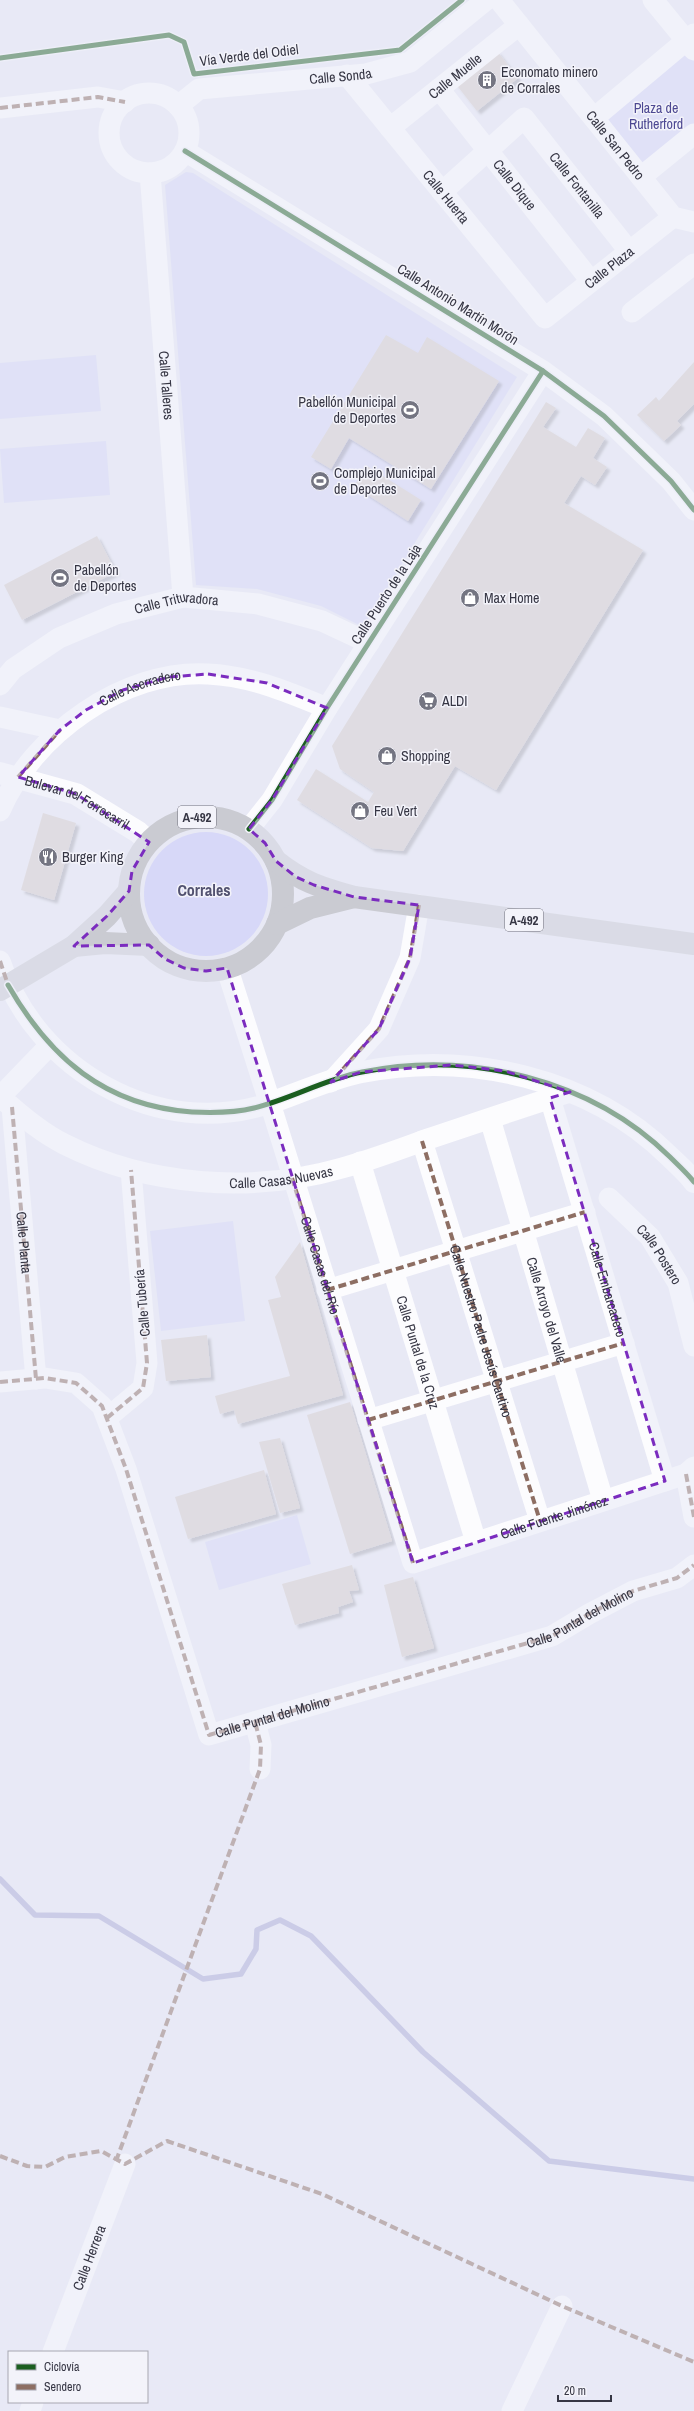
<svg xmlns="http://www.w3.org/2000/svg" width="694" height="2411" font-family="'Archivo Narrow',sans-serif">
<defs>
<filter id="shadow"><feDropShadow dx="3.5" dy="3.5" stdDeviation="1" flood-color="#0004"/></filter>
</defs>
<rect width="100%" height="100%" fill="#e8e9f5"/>
<!-- green -->
<g fill="#d7d8f8">
<polygon points="686,40 694,50 694,134 641,177 594,118"/>
<polygon points="186,172 193,173 517,377 363,627 321,606 257,589 196,585 165,185"/>
<polygon points="96,355 101,411 0,419 0,363"/>
<polygon points="106,441 110,495 4,503 0,449"/>
<circle cx="206" cy="894" r="62"/>
<polygon points="233,1221 245,1321 161,1331 150,1231"/>
<polygon points="297,1515 311,1564 219,1590 205,1542"/>
</g>
<g fill="none" stroke-linecap="round" stroke-linejoin="round">
<!-- stream -->
<polyline stroke="#a9a9d6" stroke-width="5.5" points="0,1879 35,1915 99,1916 203,1979 241,1974 256,1949 257,1930 280,1920 311,1936 423,2052 549,2161 694,2179"/>
</g>
<!-- building -->
<g fill="#d6cdca" filter="url(#shadow)">
<polygon points="497,51 518,78 477,111 455,83"/>
<polygon points="386,335 418,353 427,337 499,381 431,489 349,438 331,469 311,457"/>
<polygon points="694,362 694,404 677,421 681,425 664,441 637,415 656,397 659,401"/>
<polygon points="546,402 556,408 543,427 576,447 588,428 605,438 593,458 607,467 595,485 581,476 564,503 643,550 496,790 455,766 403,851 372,848 297,800 316,769 368,802 374,792 340,769 332,746"/>
<polygon points="367,466 421,500 408,521 354,486"/>
<polygon points="97,536 116,572 22,620 4,585"/>
<polygon points="43,813 76,823 54,900 21,890"/>
<polygon points="300,1242 343,1395 238,1424 234,1410 220,1414 215,1396 290,1376 268,1300 281,1297 275,1277"/>
<polygon points="207,1335 211,1377 166,1381 161,1340"/>
<polygon points="350,1402 392,1541 350,1554 307,1415"/>
<polygon points="280,1438 300,1508 280,1513 259,1442"/>
<polygon points="264,1470 276,1514 188,1539 175,1497"/>
<polygon points="352,1565 359,1590 349,1591 353,1602 338,1607 339,1613 295,1625 282,1584"/>
<polygon points="413,1577 434,1648 402,1657 384,1585"/>
</g>
<g fill="none" stroke-linecap="round" stroke-linejoin="round">
<!-- street -->
<g stroke="#fcfcfe" stroke-width="21">
<path id="s1" d="M499 0 673 217 694 222"/>
<polyline points="653,0 694,50"/>
<path id="s2" d="M347 75 545 318 673 217"/>
<path id="s3" d="M439 89 591 281"/>
<circle cx="149" cy="133" r="40"/>
<path id="s4" d="M178 106 199 89 366 74 410 62 486 0"/>
<polyline points="0,108 98,97 125,102"/>
<polyline points="594,118 694,34"/>
<path id="s5" d="M390 128 519 25"/>
<polyline points="185,151 543,371 604,416 671,481 694,510"/>
<path id="s6" d="M150 173 183 597"/>
<polyline points="641,177 694,134"/>
<path id="s7" d="M442 192 524 118 629 251"/>
<polyline points="632,312 694,264"/>
<path id="s8" d="M0 685 13 669 59 638 116 614 183 597 258 604 322 621 369 643"/>
<polyline points="0,717 60,730"/>
<path id="s9" d="M0 811C32 735 124 669 208 674 251 676 288 692 327 708"/>
<polyline points="249,829 272,800 327,708 543,371"/>
<path id="s10" d="M0 961C35 1070 159 1141 270 1103L413 1563 686 1474 694 1467"/>
<polyline points="331,1082 379,1029 410,958 419,905"/>
<path id="s11" d="M0 1097C20 1114 40 1132 64 1144 147 1186 252 1194 342 1168 371 1160 400 1149 428 1139 476 1123 523 1107 570 1092"/>
<polyline points="0,1097 50,1045"/>
<path id="s12" d="M550 1098 665 1481"/>
<path id="s13" d="M12 1107 36 1379"/>
<path id="s14" d="M490 1119 603 1500"/>
<polyline points="422,1141 540,1521"/>
<path id="s15" d="M360 1162 476 1542"/>
<path id="s16" d="M609 1198 650 1237 678 1283 694 1346"/>
<polyline points="327,1290 585,1212"/>
<polyline points="0,1382 45,1378 76,1383 102,1406 126,1469 209,1735 552,1636 589,1614 633,1591 677,1578 694,1565"/>
<polyline points="107,1418 143,1388 147,1363 131,1170"/>
<polyline points="368,1420 624,1343"/>
<polyline points="686,1474 694,1517"/>
<polyline points="255,1722 261,1745 260,1769"/>
<path id="s17" d="M53 2352 125 2164"/>
<polyline points="30,2411 33,2402"/>
<polyline points="512,2411 562,2306"/>
</g>
<!-- secondary -->
<g stroke="#fcfcfe" stroke-width="22">
<path id="s18" d="M0 773 76 794 138 832 149 842"/>
<path d="M227 968 270 1103C297 1094 334 1077 362 1072 469 1051 590 1078 669 1156 677 1164 687 1172 694 1182"/>
</g>
<!-- primary -->
<g stroke="#cacbd2" stroke-width="22">
<circle cx="206" cy="894" r="77"/>
<path d="M276 861C304 883 320 887 354 897L694 944"/>
<polyline points="277,924 310,908 354,897"/>
<polyline points="74,946 105,943 149,945"/>
<polyline points="0,990 74,946 107,916 129,891"/>
</g>
<!-- quiet -->
<g stroke="#8d6e63" stroke-width="4" stroke-dasharray="8 4" stroke-linecap="butt">
<polyline points="0,108 98,97 125,102"/>
<polyline points="18,777 60,730"/>
<polyline points="0,961 8,985"/>
<polyline points="335,1078 379,1029 410,958 419,905"/>
<polyline points="12,1107 36,1379"/>
<path id="s19" d="M422 1141 540 1521"/>
<polyline points="292,1178 413,1563"/>
<polyline points="327,1290 585,1212"/>
<path id="s20" d="M0 1382 45 1378 76 1383 102 1406 126 1469 209 1735 552 1636 589 1614 633 1591 677 1578 694 1565"/>
<polyline points="107,1418 143,1388 147,1363 131,1170"/>
<polyline points="368,1420 624,1343"/>
<polyline points="686,1474 694,1517"/>
<polyline points="0,2156 27,2166 45,2167 65,2157 101,2151 125,2164 167,2141 322,2194 562,2306 694,2362"/>
<polyline points="116,2161 260,1769 261,1745 255,1722"/>
</g>
<!-- cycleway casing -->
<g stroke="#f3f3fa" stroke-width="8">
<g id="cycleway">
<polyline points="0,58 169,35 184,42 194,74 400,50 462,0"/>
<polyline points="185,151 543,371 604,416 671,481 694,510"/>
<polyline points="249,829 272,800 327,708 543,371"/>
<path d="M8 985C50 1058 105 1106 192 1112 212 1113 234 1113 254 1108 291 1099 325 1079 362 1072 469 1050 591 1079 670 1157 678 1165 687 1173 694 1182"/>
</g>
</g>
<!-- cycleway -->
<use href="#cycleway" stroke="#1b5e20" stroke-width="5"/>
</g>
<!-- marked area -->
<path d="M0 0H694V2411H0ZM208 674 267 683 327 708 272 800 249 829 265 843 276 861 296 877 314 885 354 897 419 905 410 958 379 1029 331 1082 361 1072 452 1065 505 1071 570 1092 550 1098 665 1481 413 1563 227 968 206 971 184 968 165 959 149 945 74 946 107 916 129 891 132 871 149 842 76 794 18 777 60 730 86 710 123 690 169 677Z" fill="#e8e9f5" fill-opacity=".55" fill-rule="evenodd"/>
<path fill="none" stroke="#7b2cbf" stroke-width="3" stroke-dasharray="8 5" stroke-linejoin="round" d="M208 674 267 683 327 708 272 800 249 829 265 843 276 861 296 877 314 885 354 897 419 905 410 958 379 1029 331 1082 361 1072 452 1065 505 1071 570 1092 550 1098 665 1481 413 1563 227 968 206 971 184 968 165 959 149 945 74 946 107 916 129 891 132 871 149 842 76 794 18 777 60 730 86 710 123 690 169 677Z"/>
<!-- icons -->
<defs>
<g id="building-disc" transform="scale(1)"><circle r="9.5" fill="#747582" stroke="#f3f3fa"/><path d="M-4-6H4V6H1V3H-1V6H-4ZM-2.5-4.3h1.7v1.8h-1.7ZM.8-4.3h1.7v1.8H.8ZM-2.5-1h1.7V.8h-1.7ZM.8-1h1.7V.8H.8Z" fill="#fff"/></g>
<g id="stadium-disc" transform="scale(1)"><circle r="9.5" fill="#747582" stroke="#f3f3fa"/><path d="M0-5a6.5 5 0 1 0 0 10a6.5 5 0 1 0 0-10ZM-3.5-1.8h7v3.6h-7Z" fill="#fff"/></g>
<g id="shop-disc" transform="scale(1)"><circle r="9.5" fill="#747582" stroke="#f3f3fa"/><path d="M-5-2.5h2.3a2.7 3.5 0 0 1 5.4 0H5L5.5 6h-11ZM-1.5-2.5h3a1.5 2.3 0 0 0-3 0Z" fill="#fff"/></g>
<g id="supermarket-disc" transform="scale(1)"><circle r="9.5" fill="#747582" stroke="#f3f3fa"/><path d="M-6-5.5h2.5l.6 2H6L4.5 2H-2.5L-4.4-4H-6ZM-1.5 3.2a1.3 1.3 0 1 0 .1 0ZM3 3.2a1.3 1.3 0 1 0 .1 0Z" fill="#fff"/></g>
<g id="restaurant-disc" transform="scale(1)"><circle r="9.5" fill="#747582" stroke="#f3f3fa"/><path d="M-5-6h1v4h1v-4h1v4h1v-4h1v5L-1.5 .5V6h-2V.5L-5-1ZM5-6V6H3V1.5H1.5Q1.5-4 5-6Z" fill="#fff"/></g>
</defs>
<g fill-rule="evenodd">
<use href="#building-disc" x="487" y="80"/>
<use href="#stadium-disc" x="410" y="410"/>
<use href="#stadium-disc" x="320" y="481"/>
<use href="#stadium-disc" x="60" y="578"/>
<use href="#shop-disc" x="470" y="598"/>
<use href="#supermarket-disc" x="428" y="701"/>
<use href="#shop-disc" x="387" y="756"/>
<use href="#shop-disc" x="360" y="811"/>
<use href="#restaurant-disc" x="48" y="857"/>
</g>
<g text-anchor="middle" stroke-width="3" stroke-linejoin="round" paint-order="stroke">
<!-- shield labels -->
<g fill="#f3f3fa" stroke="#6f6f7b" stroke-width="1">
<rect x="178" y="806" width="38" height="22" rx="3"/>
<rect x="505" y="909" width="38" height="22" rx="3"/>
</g>
<g font-size="13" font-weight="bold" fill="#363644">
<text x="197" y="822">A-492</text>
<text x="524" y="925">A-492</text>
</g>
<!-- street labels -->
<g font-size="14" fill="#363644" stroke="#f3f3fa">
<text transform="translate(249 55) rotate(-7)" y="5">Vía Verde del Odiel</text>
<text dy="5" stroke="none"><textPath href="#s4" startOffset="169">Calle Sonda</textPath></text>
<text dy="5" stroke="none"><textPath href="#s5" startOffset="83">Calle Muelle</textPath></text>
<text dy="5" stroke="none"><textPath href="#s1" startOffset="186">Calle San Pedro</textPath></text>
<text dy="5" stroke="none"><textPath href="#s3" startOffset="122">Calle Dique</textPath></text>
<text dy="5" stroke="none"><textPath href="#s7" startOffset="196">Calle Fontanilla</textPath></text>
<text dy="5" stroke="none"><textPath href="#s2" startOffset="157">Calle Huerta</textPath></text>
<text dy="5" stroke="none"><textPath href="#s2" startOffset="395">Calle Plaza</textPath></text>
<text transform="translate(458 304) rotate(32)" y="5">Calle Antonio Martín Morón</text>
<text dy="5" stroke="none"><textPath href="#s6" startOffset="213">Calle Talleres</textPath></text>
<text transform="translate(386 594) rotate(-57)" y="5">Calle Puerto de la Laja</text>
<text dy="5" stroke="none"><textPath href="#s8" startOffset="200">Calle Trituradora</textPath></text>
<text dy="5" stroke="none"><textPath href="#s9" startOffset="193">Calle Aserradero</textPath></text>
<text dy="5" stroke="none"><textPath href="#s18" startOffset="83">Bulevar del Ferrocarril</textPath></text>
<text dy="5" stroke="none"><textPath href="#s11" startOffset="303">Calle Casas Nuevas</textPath></text>
<text dy="5" stroke="none"><textPath href="#s13" startOffset="136">Calle Planta</textPath></text>
<text dy="5" stroke="none"><textPath href="#s16" startOffset="76">Calle Postero</textPath></text>
<text dy="5" stroke="none"><textPath href="#s10" startOffset="508">Calle Casas del Río</textPath></text>
<text dy="5" stroke="none"><textPath href="#s12" startOffset="200">Calle Embarcadero</textPath></text>
<text transform="translate(142 1303) rotate(-95)" y="5">Calle Tubería</text>
<text dy="5" stroke="none"><textPath href="#s14" startOffset="199">Calle Arroyo del Valle</textPath></text>
<text dy="5" stroke="none"><textPath href="#s19" startOffset="199">Calle Nuestro Padre Jesús Cautivo</textPath></text>
<text dy="5" stroke="none"><textPath href="#s15" startOffset="199">Calle Puntal de la Cruz</textPath></text>
<text dy="5" stroke="none"><textPath href="#s10" startOffset="968">Calle Fuente Jiménez</textPath></text>
<text dy="5" stroke="none"><textPath href="#s20" startOffset="847">Calle Puntal del Molino</textPath></text>
<text dy="5" stroke="none"><textPath href="#s20" startOffset="523">Calle Puntal del Molino</textPath></text>
<text dy="5" stroke="none"><textPath href="#s17" startOffset="101">Calle Herrera</textPath></text>
</g>
<!-- poi labels -->
<g font-size="14" fill="#363644" stroke="#f3f3fa" text-anchor="start">
<text x="501" y="77">Economato minero<tspan x="501" dy="16">de Corrales</tspan></text>
<text x="396" y="407" text-anchor="end">Pabellón Municipal<tspan x="396" dy="16">de Deportes</tspan></text>
<text x="334" y="478">Complejo Municipal<tspan x="334" dy="16">de Deportes</tspan></text>
<text x="74" y="575">Pabellón<tspan x="74" dy="16">de Deportes</tspan></text>
<text x="484" y="603">Max Home</text>
<text x="442" y="706">ALDI</text>
<text x="401" y="761">Shopping</text>
<text x="374" y="816">Feu Vert</text>
<text x="62" y="862">Burger King</text>
</g>
<!-- park labels -->
<g font-size="14" fill="#4d4892" stroke="#f3f3fa">
<text x="656" y="113">Plaza de<tspan x="656" dy="16">Rutherford</tspan></text>
</g>
<!-- quarter labels -->
<g font-size="16" font-weight="bold" fill="#525270" stroke="#f3f3fa">
<text x="204" y="896">Corrales</text>
</g>
</g>
<!-- legend -->
<rect x="8" y="2351" width="140" height="52" fill="#f3f3fa" stroke="#a7a7b1"/>
<rect x="16" y="2364" width="20" height="6" fill="#1b5e20" stroke="#a7a7b1"/>
<text x="44" y="2371" font-size="12" fill="#363644">Ciclovía</text>
<rect x="16" y="2384" width="20" height="6" fill="#8d6e63" stroke="#a7a7b1"/>
<text x="44" y="2391" font-size="12" fill="#363644">Sendero</text>
<!-- scale -->
<path d="M558 2395v6h53v-6" fill="none" stroke="#363644" stroke-width="2"/>
<text x="564" y="2395" font-size="12" fill="#363644" stroke="#f3f3fa" stroke-width="3" paint-order="stroke">20 m</text>
</svg>
